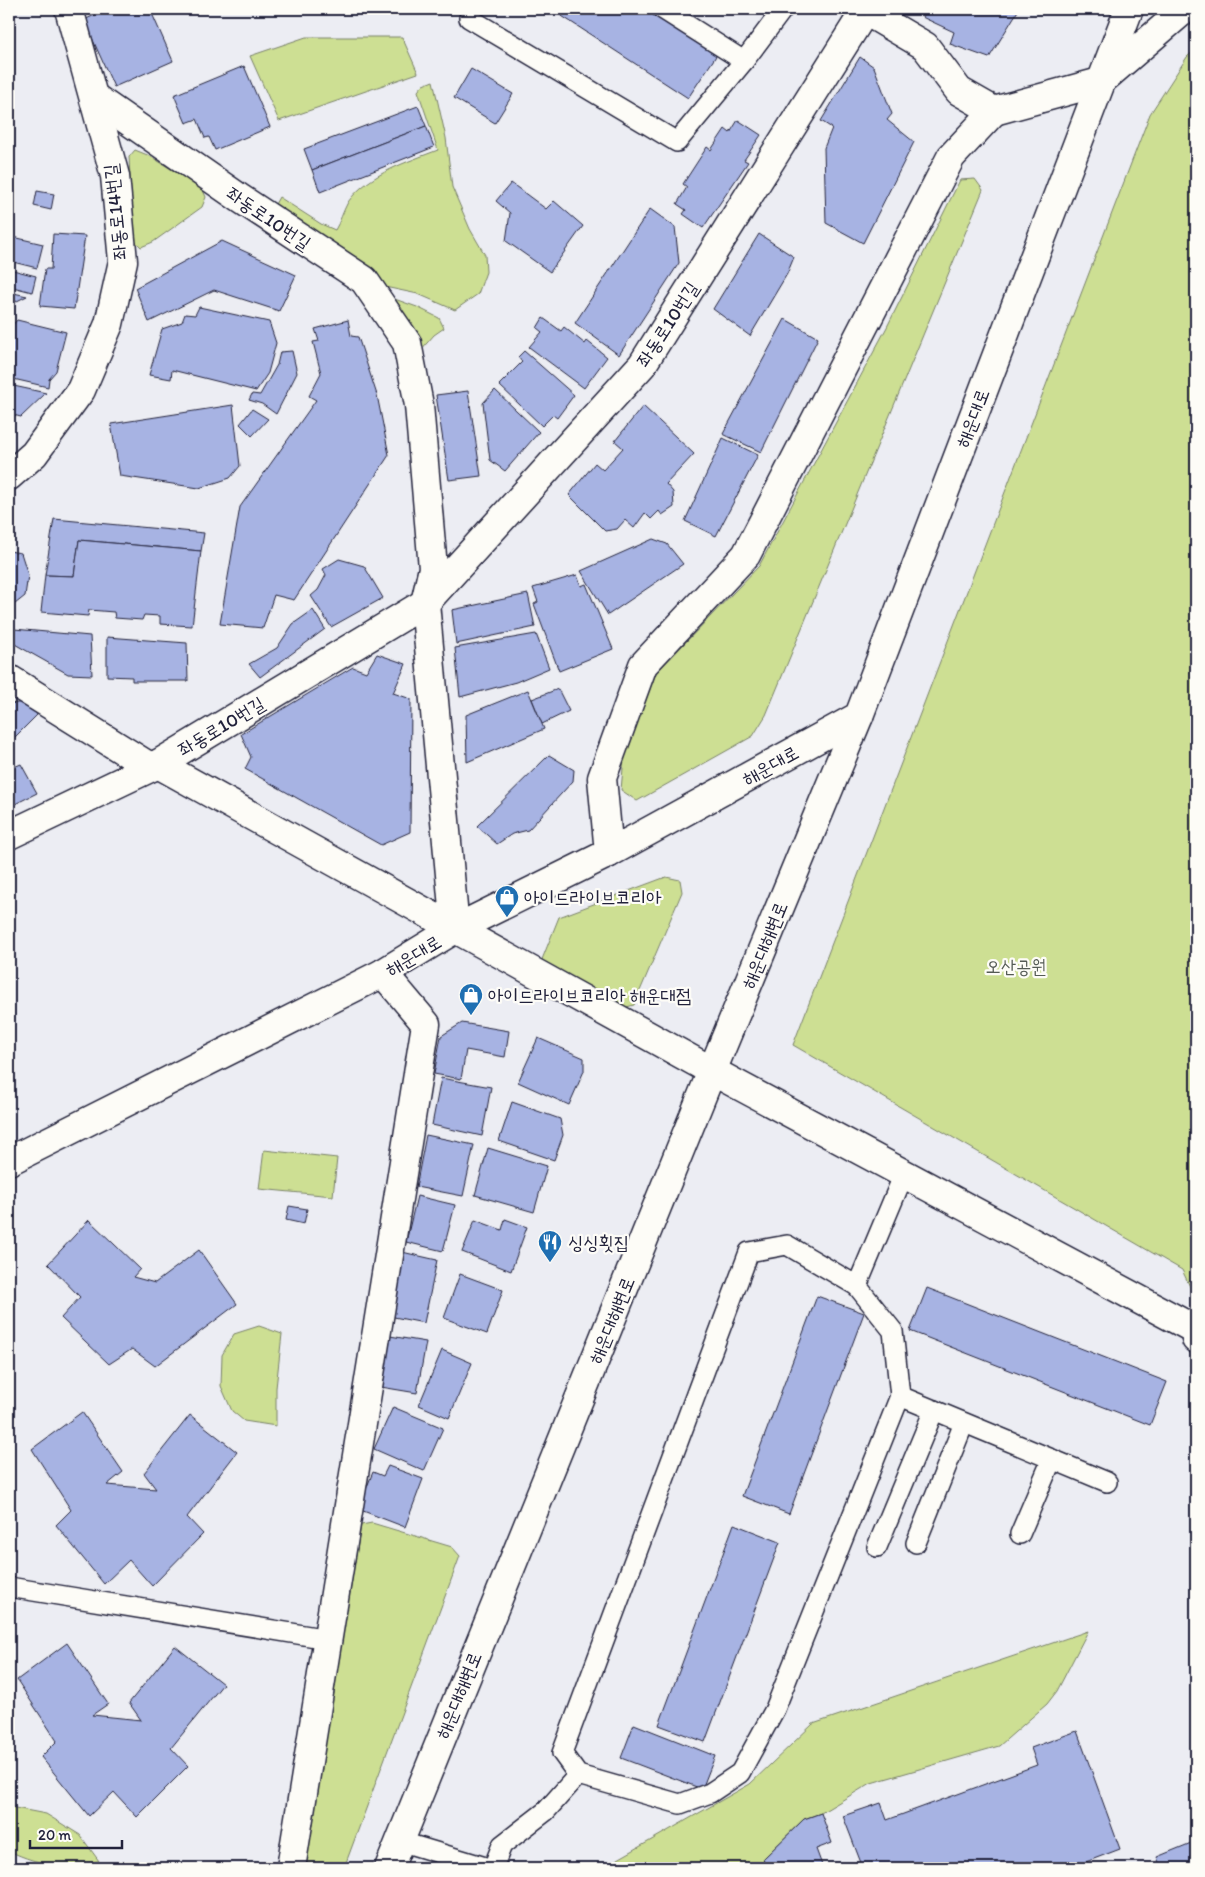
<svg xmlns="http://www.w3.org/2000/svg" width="1205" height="1877" font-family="Itim,'Poor Story',sans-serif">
<rect width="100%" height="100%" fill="#ecedf3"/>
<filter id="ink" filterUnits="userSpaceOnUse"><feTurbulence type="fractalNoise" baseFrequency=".02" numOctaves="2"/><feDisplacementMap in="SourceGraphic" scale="10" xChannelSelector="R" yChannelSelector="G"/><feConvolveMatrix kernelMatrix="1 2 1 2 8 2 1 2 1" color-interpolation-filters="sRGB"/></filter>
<g filter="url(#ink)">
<!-- green -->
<g fill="#cddf93" stroke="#788067">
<polygon points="306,37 402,37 418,73 279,121 250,56"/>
<polygon points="1196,49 1196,1299 1182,1270 793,1045 1150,114 1187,57"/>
<path d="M433 81 446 138 452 187 470 229 485 255 486 272 478 294 455 310 418 294 380 286 274 206 279 197 321 224 335 230C340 222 343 211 348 202 368 174 407 162 438 150L418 91 423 85Z"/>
<polygon points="135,150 150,156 202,188 206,197 202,207 153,242 141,247 133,239 129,157"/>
<polygon points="975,179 983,190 766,715 753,736 637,801 621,790 624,757 656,673 759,566 887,327 960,180"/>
<polygon points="389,297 417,307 439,318 444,328 434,335 420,351"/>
<polygon points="666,877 680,880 682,892 634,1005 619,1009 541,962 559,917"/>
<polygon points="264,1150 337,1158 333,1196 259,1189"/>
<polygon points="259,1326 282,1334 276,1388 276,1426 244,1421 232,1411 221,1386 222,1355 234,1334"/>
<polygon points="372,1523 452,1547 460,1556 344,1868 304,1868 361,1525"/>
<polygon points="1088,1631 1057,1691 1047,1704 999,1746 871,1783 821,1813 804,1819 763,1859 766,1868 608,1868 611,1863 750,1784 813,1724"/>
<path d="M10 1807 46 1814 80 1835 99 1861C64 1869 42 1866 9 1851V1808Z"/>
</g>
<!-- building -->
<g fill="#a7b3e3" stroke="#22223b">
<polygon points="108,9 150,9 173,61 114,87 84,20"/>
<polygon points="551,9 657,9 720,50 688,98"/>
<polygon points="927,9 1019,9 989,58 950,44 954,32 922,17"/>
<polygon points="860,57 874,67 892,114 887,120 914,142 863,243 826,223 824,148 832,128 821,121"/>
<polygon points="244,66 270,127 215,150 209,137 205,138 197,119 186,123 174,95"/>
<polygon points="471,69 513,94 495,123 454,98"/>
<polygon points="418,106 426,126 312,170 304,149"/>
<polygon points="738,120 761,135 744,160 748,162 703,228 683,214 686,210 677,204 687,187 683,184 707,147 711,150 725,129 730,133"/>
<polygon points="426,126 434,147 320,192 312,170"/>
<polygon points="511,183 546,209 554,201 583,226 550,272 506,241 510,213 496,201"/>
<polygon points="37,191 54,194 51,210 34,206"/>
<polygon points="650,209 675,227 679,263 619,355 575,323"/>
<polygon points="53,234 85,236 74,309 40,306 45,269 51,269"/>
<polygon points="759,234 794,257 787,274 750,336 713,309"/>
<polygon points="9,236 43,244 37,268 9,261"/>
<polygon points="222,241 296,275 279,311 214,290 149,322 135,288"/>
<polygon points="9,269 36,276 32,292 9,286"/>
<polygon points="9,292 27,296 9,305"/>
<polygon points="199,307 269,322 276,343 268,373 256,391 172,370 171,379 149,375 162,329 182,322 185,314 195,315"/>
<polygon points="543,318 561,331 564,327 585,344 587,341 607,357 584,388 529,347 542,332 537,328"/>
<polygon points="785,319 818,338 761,452 723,434"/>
<polygon points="17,320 66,332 56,371 49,379 48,387 9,378 9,329"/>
<polygon points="348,320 351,336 358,337 377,395 389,455 294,600 274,595 263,628 220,624 240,507 316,400 309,396 321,373 313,342 319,341 315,329"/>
<polygon points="292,351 297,373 276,414 262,404 249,400 252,394 260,395 277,365 280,352"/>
<polygon points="524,351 574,395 557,418 553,415 542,426 499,385 522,362 518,357"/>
<polygon points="9,385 46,393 21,417 9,414"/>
<polygon points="495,390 539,432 505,471 490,460 483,403"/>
<polygon points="468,391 481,476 449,480 436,395"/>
<polygon points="233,405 240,466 230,478 199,488 120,476 111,424"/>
<polygon points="643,406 694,454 666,484 673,492 674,507 662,515 659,511 651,519 645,513 634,528 625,520 617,529 605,531 569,495 595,463 603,470 623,448 615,441"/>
<polygon points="252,409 268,419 252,436 240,424"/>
<polygon points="723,438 758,455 716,536 685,521"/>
<polygon points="54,519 204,533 201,551 79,540 74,576 45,575"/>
<polygon points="653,539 667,544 683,564 608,615 581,571"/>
<polygon points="79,540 201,551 192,626 160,624 160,616 144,615 142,620 115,618 114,612 89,610 88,616 41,612 45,575 74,576"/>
<polygon points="9,551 21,553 28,575 25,596 10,608"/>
<polygon points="339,559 364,566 383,598 331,627 311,596 318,590 326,575 323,569"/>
<polygon points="577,575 581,586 586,584 613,649 559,671 534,604 538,602 533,588"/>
<polygon points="528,594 535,627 456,644 452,610"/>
<polygon points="313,610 325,629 260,677 249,664 277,648 293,624"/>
<polygon points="14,629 90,636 92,675 68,674 11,642"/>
<polygon points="536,634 549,668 516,682 460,697 455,648"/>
<polygon points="107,637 187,643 188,681 132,681 132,677 107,676"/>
<polygon points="377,654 406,664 393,693 411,699 410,832 381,845 245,769 251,757 241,734 353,667 366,672"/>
<polygon points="558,689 569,711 542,724 532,699"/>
<polygon points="528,690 544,729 467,762 466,715"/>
<polygon points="34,701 37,715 9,743 9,704"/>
<polygon points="549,755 574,770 573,781 528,830 512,834 497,844 477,826"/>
<polygon points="21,764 37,793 9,807 9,779 14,767"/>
<polygon points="462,1023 509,1031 505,1057 466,1050 461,1079 434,1074 441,1036"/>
<polygon points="538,1038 584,1058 584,1071 569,1105 518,1082"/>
<polygon points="441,1078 491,1087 482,1136 432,1125"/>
<polygon points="512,1102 560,1119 563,1135 554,1160 499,1141"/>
<polygon points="426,1135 474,1145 463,1196 416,1187"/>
<polygon points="488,1148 547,1166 534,1212 475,1195"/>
<polygon points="417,1196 455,1205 443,1251 406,1242"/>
<polygon points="289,1206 307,1209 304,1224 286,1220"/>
<polygon points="505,1219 527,1227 511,1271 462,1252 475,1220 502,1230"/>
<polygon points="89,1220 140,1269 133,1277 155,1283 199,1250 237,1304 155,1366 132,1349 109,1364 61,1318 80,1297 48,1264"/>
<polygon points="402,1252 437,1260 424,1323 389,1316"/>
<polygon points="460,1274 503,1290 487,1334 444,1318"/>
<polygon points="927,1288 1167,1382 1150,1425 910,1331"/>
<polygon points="817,1296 864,1313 789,1514 742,1496"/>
<polygon points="384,1335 426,1342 417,1393 375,1386"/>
<polygon points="442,1350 472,1363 449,1418 419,1405"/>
<polygon points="393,1407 443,1428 424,1471 374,1449"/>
<polygon points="82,1412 123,1472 107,1485 156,1489 144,1473 190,1415 237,1452 187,1517 203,1534 152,1586 129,1560 104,1584 56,1525 71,1510 32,1449"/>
<polygon points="388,1466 423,1479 405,1527 358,1509 373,1472 383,1476"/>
<polygon points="734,1524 780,1542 705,1742 659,1725"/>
<polygon points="67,1643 108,1704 92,1715 141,1720 129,1703 175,1646 223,1684 171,1748 188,1766 137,1817 114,1792 89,1816 41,1757 57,1741 17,1680"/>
<polygon points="634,1724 715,1756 702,1789 621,1758"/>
<polygon points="1077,1731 1120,1849 1078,1865 1079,1868 863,1868 843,1816 881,1803 887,1820 1037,1765 1031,1748"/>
<polygon points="821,1813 832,1843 816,1849 823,1868 766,1868 763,1859 804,1819"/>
<polygon points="1196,1841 1196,1868 1161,1868 1157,1857"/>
</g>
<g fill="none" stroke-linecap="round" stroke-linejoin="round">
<!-- lane casing -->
<g stroke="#22223b" stroke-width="22">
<g id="lane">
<polyline points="662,9 744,61"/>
<polyline points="469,18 677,142 744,61 783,9"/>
<polyline points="904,1174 857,1286 893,1331 900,1396 1107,1482"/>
<polyline points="857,1286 787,1245 749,1252 562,1753 578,1775 680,1804 710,1793 740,1773 775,1709 900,1396"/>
<polyline points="1020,1534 1052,1459"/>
<polyline points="916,1543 964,1423"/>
<polyline points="877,1547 934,1410"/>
<polyline points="9,1587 328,1639"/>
<polyline points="399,1841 489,1868"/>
<polyline points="493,1868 502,1845 546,1811 578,1775"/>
</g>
</g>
<!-- street casing -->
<g stroke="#22223b" stroke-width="31">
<g id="street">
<polyline points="862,9 925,46 959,91 994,111 1100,82 1185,9"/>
<polyline points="94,97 241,199 364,280 407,343 419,405 433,568 425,603 455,929"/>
<polyline points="9,476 34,454 81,390 109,324 123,261 115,176 69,9"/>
<polyline points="9,679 150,767"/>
<polyline points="158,764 712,1071 1194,1329 1196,1339"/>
<polyline points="9,835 158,764 425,603 642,365 865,11"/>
<polyline points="609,853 602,778 643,665 746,555 951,157 994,111"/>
<polyline points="291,1868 426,1024 383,973"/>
</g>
</g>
<!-- secondary casing -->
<g stroke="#22223b" stroke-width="31">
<g id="secondary">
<polyline points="9,1161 383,973 455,929 609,853 859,716 1129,9"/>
<polyline points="389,1868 712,1071 859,716"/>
</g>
</g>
<!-- lane -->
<use href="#lane" stroke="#fdfcf7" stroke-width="19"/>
<!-- street -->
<use href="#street" stroke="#fdfcf7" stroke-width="28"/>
<!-- secondary -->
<use href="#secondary" stroke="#fdfcf7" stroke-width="28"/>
</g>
</g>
<!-- icons -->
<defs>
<g id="shop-pin" transform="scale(1.25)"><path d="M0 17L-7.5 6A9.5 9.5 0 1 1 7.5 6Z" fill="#1f6fb2" stroke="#fdfcf7"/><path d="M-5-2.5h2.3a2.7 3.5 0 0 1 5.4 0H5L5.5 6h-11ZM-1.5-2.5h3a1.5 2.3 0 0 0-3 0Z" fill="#fff"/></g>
<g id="restaurant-pin" transform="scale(1.25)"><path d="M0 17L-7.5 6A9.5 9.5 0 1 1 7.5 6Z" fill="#1f6fb2" stroke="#fdfcf7"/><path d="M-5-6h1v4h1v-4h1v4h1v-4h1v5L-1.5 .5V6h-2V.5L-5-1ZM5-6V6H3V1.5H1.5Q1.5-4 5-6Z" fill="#fff"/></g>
</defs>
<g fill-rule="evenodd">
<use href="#shop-pin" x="507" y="897"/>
<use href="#shop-pin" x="471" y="995"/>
<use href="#restaurant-pin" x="550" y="1242"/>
</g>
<g text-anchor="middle" stroke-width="4.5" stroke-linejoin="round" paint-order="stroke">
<!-- street labels -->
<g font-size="19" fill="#22223b" stroke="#fdfcf7">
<text transform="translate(115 212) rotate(-96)" y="7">좌동로14번길</text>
<text transform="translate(269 218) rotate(34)" y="7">좌동로10번길</text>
<text transform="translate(667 324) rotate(-57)" y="7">좌동로10번길</text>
<text transform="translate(972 418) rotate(-69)" y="7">해운대로</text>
<text transform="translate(221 726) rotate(-31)" y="7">좌동로10번길</text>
<text transform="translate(770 765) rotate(-29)" y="7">해운대로</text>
<text transform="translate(764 945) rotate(-68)" y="7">해운대해변로</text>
<text transform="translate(413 955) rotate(-31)" y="7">해운대로</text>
<text transform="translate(611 1320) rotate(-68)" y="7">해운대해변로</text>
<text transform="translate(458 1695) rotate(-68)" y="7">해운대해변로</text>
</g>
<!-- poi labels -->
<g font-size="19" fill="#22223b" stroke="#fdfcf7" text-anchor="start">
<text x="524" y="904">아이드라이브코리아</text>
<text x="488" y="1002">아이드라이브코리아 해운대점</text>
<text x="568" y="1249">싱싱횟집</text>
</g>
<!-- park labels -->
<g font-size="19" fill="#555b55" stroke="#fdfcf7">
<text x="1016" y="973">오산공원</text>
</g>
</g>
<!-- margin -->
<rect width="1205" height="1877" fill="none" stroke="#fdfcf7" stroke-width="30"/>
<rect x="15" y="15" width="1175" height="1847" fill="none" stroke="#22223b" stroke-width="2" filter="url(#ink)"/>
<!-- scale -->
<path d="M30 1840v8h92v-8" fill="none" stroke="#22223b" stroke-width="2.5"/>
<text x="38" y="1840" font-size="15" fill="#22223b" stroke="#fdfcf7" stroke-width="4" paint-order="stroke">20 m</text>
</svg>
